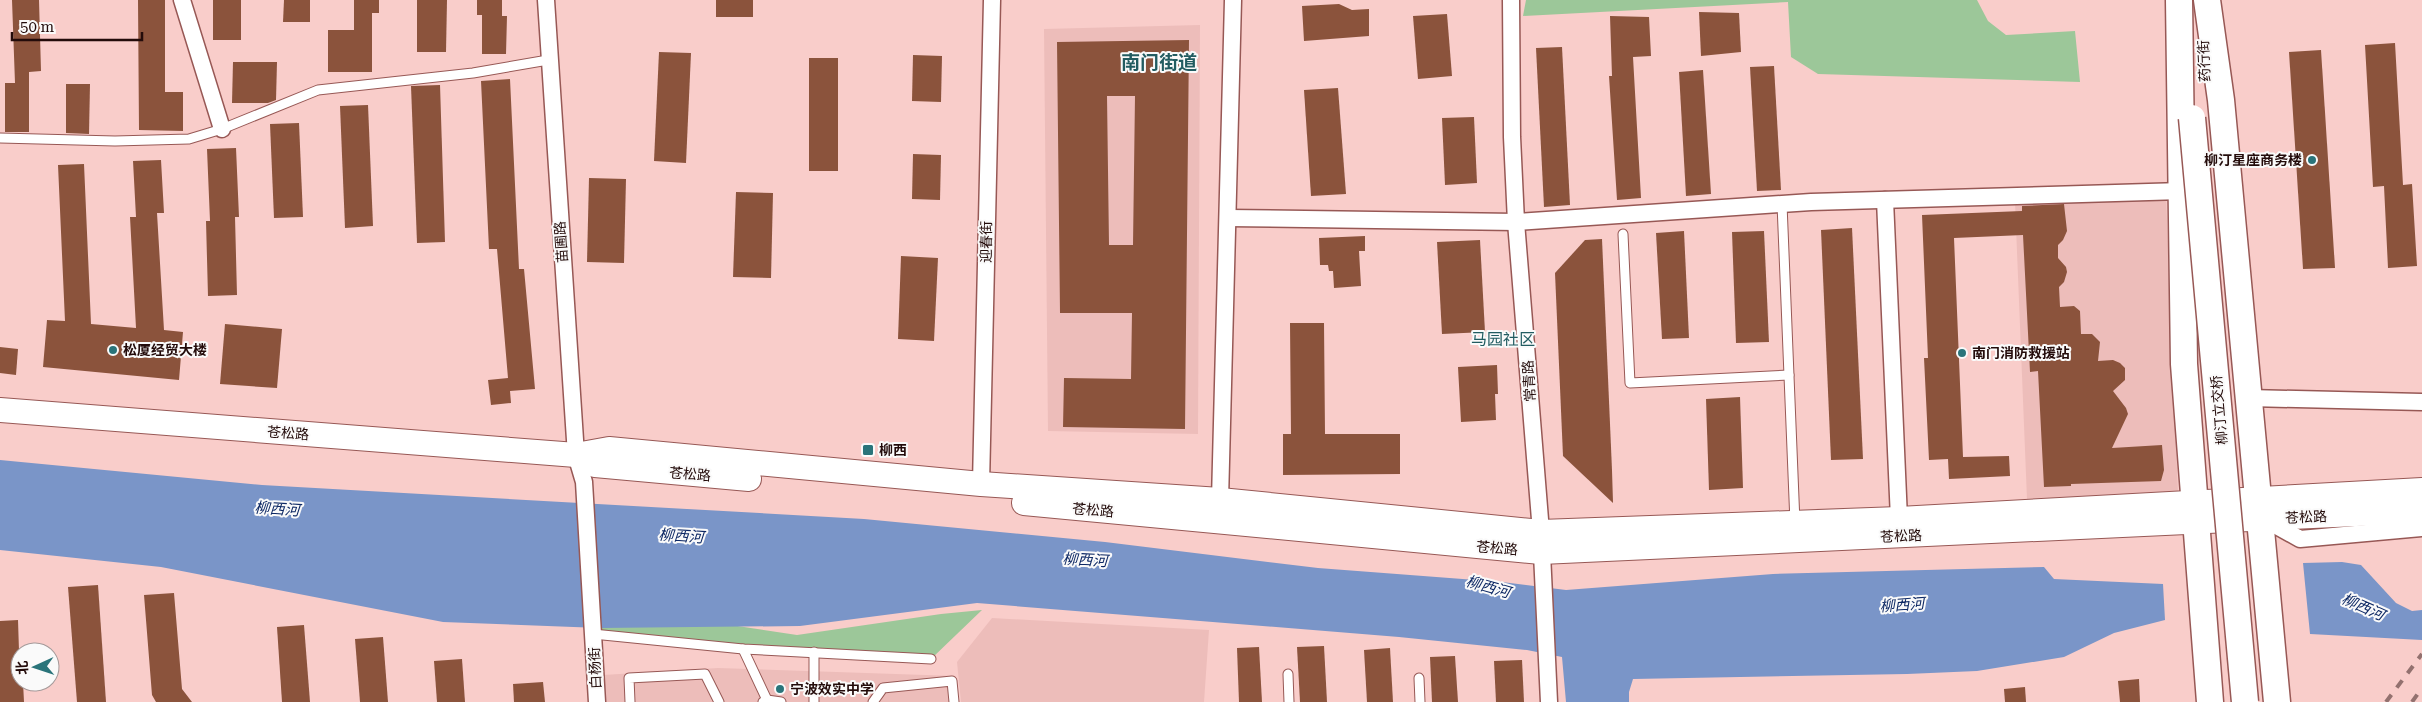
<svg xmlns="http://www.w3.org/2000/svg" width="2422" height="702" font-family="'Roboto Serif','Noto Sans SC',serif">
<rect width="100%" height="100%" fill="#f9cdca"/>
<!-- built -->
<g fill="#edbdba">
<polygon points="1200,25 1198,434 1048,431 1044,29"/>
<polygon points="2166,196 2178,493 2027,499 2015,202"/>
<polygon points="992,618 1209,630 1204,702 961,702 957,662"/>
<polygon points="718,668 955,676 957,702 604,702 603,675"/>
</g>
<!-- green -->
<g fill="#9cc799">
<polygon points="1526,0 1977,0 1988,21 2006,35 2075,31 2080,82 1818,74 1791,57 1788,2 1523,16"/>
<polygon points="591,604 797,635 941,614 982,610 931,659 593,634"/>
</g>
<!-- water -->
<g fill="#7a95c8">
<polygon points="0,460 262,485 864,519 1105,542 1318,568 1502,582 1566,590 1773,574 2044,567 2054,579 2163,584 2165,620 2114,633 2064,657 1977,671 1907,674 1633,679 1629,692 1629,702 1566,702 1562,657 1527,650 1399,637 977,603 800,626 600,628 443,622 161,567 0,550"/>
<polygon points="2342,562 2361,565 2396,603 2412,611 2422,610 2422,640 2310,634 2303,563"/>
</g>
<!-- building -->
<g fill="#8b533c" fill-rule="evenodd">
<polygon points="12,0 39,0 41,71 29,72 29,132 5,132 5,83 15,83"/>
<polygon points="138,0 165,0 165,92 183,92 183,131 139,130"/>
<rect x="213" y="0" width="28" height="40"/>
<polygon points="284,0 310,0 310,22 283,22"/>
<polygon points="354,0 379,0 379,13 372,13 372,72 328,72 328,30 354,30"/>
<polygon points="417,0 447,0 446,52 417,52"/>
<polygon points="477,0 502,0 502,16 507,16 506,54 482,54 482,15 477,15"/>
<rect x="716" y="0" width="37" height="17"/>
<polygon points="1339,4 1352,10 1369,9 1369,36 1304,41 1302,6"/>
<polygon points="1699,12 1739,13 1741,52 1701,56"/>
<polygon points="1447,14 1452,76 1418,79 1413,16"/>
<polygon points="1610,16 1649,17 1651,56 1633,57 1641,198 1617,200 1609,76 1612,76"/>
<path d="M1189 40 1185 429 1063 427 1064 378 1131 379 1132 313H1060L1057 42ZM1107 96H1135L1133 245H1109Z"/>
<polygon points="2395,43 2403,185 2412,184 2417,266 2388,268 2384,186 2373,187 2365,45"/>
<polygon points="1562,47 1570,205 1544,207 1536,48"/>
<polygon points="2321,50 2335,268 2303,269 2289,52"/>
<polygon points="659,52 691,53 686,163 654,161"/>
<polygon points="913,55 942,56 941,102 912,101"/>
<rect x="809" y="58" width="29" height="113"/>
<polygon points="233,62 277,62 276,100 268,103 232,103"/>
<polygon points="1774,66 1781,190 1757,191 1750,67"/>
<polygon points="1703,70 1711,194 1686,196 1679,72"/>
<polygon points="510,79 519,269 524,269 535,389 510,391 511,403 491,405 488,380 508,378 497,249 489,249 481,81"/>
<polygon points="66,84 90,84 89,134 66,133"/>
<polygon points="440,85 445,242 417,243 411,86"/>
<polygon points="1338,88 1346,194 1311,196 1304,90"/>
<polygon points="368,105 373,226 345,228 340,106"/>
<polygon points="1474,117 1477,183 1445,185 1442,118"/>
<polygon points="299,123 303,217 274,218 270,124"/>
<polygon points="236,148 239,217 235,217 237,295 208,296 206,221 210,221 207,149"/>
<polygon points="913,154 941,155 940,200 912,199"/>
<polygon points="161,160 164,213 157,213 164,330 183,332 179,380 43,367 47,320 65,321 58,165 84,164 91,324 136,328 130,217 136,217 133,161"/>
<polygon points="589,178 626,179 624,263 587,262"/>
<polygon points="736,192 773,193 771,278 733,277"/>
<polygon points="2064,204 2067,231 2063,240 2058,245 2058,258 2066,267 2067,272 2064,282 2059,287 2060,307 2074,306 2080,311 2081,334 2092,334 2100,342 2098,361 2113,360 2120,363 2125,368 2125,380 2113,391 2126,408 2128,414 2112,448 2162,445 2164,470 2161,481 2071,484 2071,486 2044,487 2038,371 2030,372 2023,235 1954,238 1963,457 2009,456 2010,476 1949,479 1948,459 1929,460 1924,358 1928,358 1922,215 2022,211 2022,206"/>
<polygon points="1852,228 1863,459 1831,460 1821,230"/>
<polygon points="1684,231 1689,338 1662,339 1656,233"/>
<polygon points="1764,231 1769,342 1736,343 1732,232"/>
<polygon points="1365,236 1365,251 1359,251 1361,286 1334,288 1333,271 1329,271 1328,265 1320,265 1319,238"/>
<polygon points="1602,239 1612,470 1613,503 1563,456 1555,273 1585,240"/>
<polygon points="1480,240 1485,332 1442,334 1437,242"/>
<polygon points="901,256 938,258 934,341 898,339"/>
<polygon points="1290,323 1324,323 1325,434 1400,434 1400,474 1283,475 1283,434 1291,434"/>
<polygon points="225,324 282,329 277,388 220,384"/>
<polygon points="0,347 18,349 16,375 0,373"/>
<polygon points="1497,365 1498,394 1495,394 1496,420 1461,422 1458,367"/>
<polygon points="1740,397 1743,488 1709,490 1706,399"/>
<polygon points="98,585 106,702 77,702 68,587"/>
<polygon points="174,593 182,689 192,702 156,702 152,695 144,595"/>
<polygon points="18,620 20,682 23,682 24,702 0,702 0,621"/>
<polygon points="304,625 310,702 282,702 277,627"/>
<polygon points="383,637 388,702 360,702 355,639"/>
<polygon points="1324,646 1327,702 1300,702 1297,647"/>
<polygon points="1259,647 1262,702 1239,702 1237,648"/>
<polygon points="1390,648 1393,702 1367,702 1364,650"/>
<polygon points="1455,656 1458,702 1432,702 1430,657"/>
<polygon points="462,659 465,702 437,702 434,661"/>
<polygon points="1522,660 1524,702 1496,702 1494,661"/>
<polygon points="2139,679 2140,702 2120,702 2118,681"/>
<polygon points="543,682 545,702 514,702 513,684"/>
<polygon points="2025,687 2026,702 2005,702 2004,689"/>
</g>
<g fill="none" stroke-linecap="round" stroke-linejoin="round">
<!-- service casing -->
<g stroke="#975855" stroke-width="11">
<g id="service">
<polyline points="0,138 115,141 189,139 222,129 318,90 473,73 548,60"/>
<polyline points="1782,204 1795,523"/>
<polyline points="1623,234 1630,383 1789,375"/>
<polyline points="593,634 743,649 931,659"/>
<polyline points="743,649 767,700 763,702"/>
<polyline points="814,652 814,702"/>
<polyline points="1288,674 1289,702"/>
<polyline points="1419,678 1420,702"/>
<polyline points="767,700 781,702"/>
<polyline points="630,702 629,678 705,674 719,702"/>
<polyline points="873,702 883,688 952,681 954,702"/>
</g>
</g>
<!-- minor casing -->
<g stroke="#975855" stroke-width="19">
<g id="minor">
<polyline points="182,0 222,129"/>
<polyline points="546,0 576,455 584,482 597,702"/>
<polyline points="1511,0 1512,137 1516,222 1541,532 1549,702"/>
<polyline points="1885,200 1899,519"/>
<polyline points="1228,218 1516,222 1811,202 2182,191"/>
<polyline points="2249,398 2422,402"/>
<polyline points="981,484 992,0"/>
<polyline points="1220,500 1233,0"/>
<polyline points="2273,524 2300,539 2422,528"/>
</g>
</g>
<!-- secondary casing -->
<g stroke="#975855" stroke-width="26">
<g id="secondary">
<polyline points="0,410 576,455 609,449 981,484 1220,500 1541,532 1899,519 2422,490"/>
<polyline points="578,456 595,465 749,479"/>
<polyline points="1024,503 1541,552 2422,511"/>
</g>
</g>
<!-- primary casing -->
<g stroke="#975855" stroke-width="29">
<g id="primary">
<polyline points="2179,0 2184,364 2210,702"/>
<polyline points="2207,0 2221,100 2277,702"/>
</g>
</g>
<!-- service -->
<use href="#service" stroke="#fff" stroke-width="9"/>
<!-- minor -->
<use href="#minor" stroke="#fff" stroke-width="16"/>
<!-- secondary -->
<use href="#secondary" stroke="#fff" stroke-width="24"/>
<!-- primary -->
<use href="#primary" stroke="#fff" stroke-width="26"/>
<!-- rail -->
<g stroke="#93716f" stroke-width="4" stroke-dasharray="9 9" stroke-linecap="butt">
<polyline points="2386,702 2422,654"/>
<polyline points="2412,702 2422,688"/>
</g>
<!-- primary-bridge casing -->
<g stroke="#975855" stroke-width="29" stroke-linecap="butt">
<polyline id="primary-bridge" points="2192,118 2245,702"/>
</g>
<!-- primary-bridge -->
<use href="#primary-bridge" stroke="#fff" stroke-width="26"/>
</g>
<!-- markers -->
<g fill="#2a747a" stroke="#fafafa" stroke-width="2">
<circle cx="2312" cy="160" r="5"/>
<circle cx="113" cy="350" r="5"/>
<circle cx="1962" cy="353" r="5"/>
<rect x="862" y="444" width="12" height="12" rx="2.5"/>
<circle cx="780" cy="689" r="5"/>
</g>
<g text-anchor="middle" stroke-width="4" stroke-linejoin="round" paint-order="stroke">
<!-- street labels -->
<g font-size="14" fill="#230b0a" stroke="#fafafa">
<text transform="translate(2204 61) rotate(-93)" y="5">药行街</text>
<text transform="translate(561 242) rotate(-94)" y="5">苗圃路</text>
<text transform="translate(986 242) rotate(-89)" y="5">迎春街</text>
<text transform="translate(1529 381) rotate(-94)" y="5">常青路</text>
<text transform="translate(2219 410) rotate(-95)" y="5">柳汀立交桥</text>
<text transform="translate(288 433) rotate(4)" y="5">苍松路</text>
<text transform="translate(690 474) rotate(5)" y="5">苍松路</text>
<text transform="translate(1093 510) rotate(5)" y="5">苍松路</text>
<text transform="translate(2306 517) rotate(-3)" y="5">苍松路</text>
<text transform="translate(1901 536) rotate(-3)" y="5">苍松路</text>
<text transform="translate(1497 548) rotate(5)" y="5">苍松路</text>
<text transform="translate(595 668) rotate(-93)" y="5">白杨街</text>
</g>
<!-- poi labels -->
<g font-size="14" font-weight="bold" fill="#230b0a" stroke="#fafafa" text-anchor="start">
<text x="2302" y="165" text-anchor="end">柳汀星座商务楼</text>
<text x="123" y="355">松厦经贸大楼</text>
<text x="1972" y="358">南门消防救援站</text>
<text x="879" y="455">柳西</text>
<text x="790" y="694">宁波效实中学</text>
</g>
<!-- water labels -->
<g font-size="15" font-style="italic" fill="#0d2864" stroke="#fafafa">
<text transform="translate(277 509) rotate(4)" y="5">柳西河</text>
<text transform="translate(681 536) rotate(4)" y="5">柳西河</text>
<text transform="translate(1085 560) rotate(3)" y="5">柳西河</text>
<text transform="translate(1488 587) rotate(16)" y="5">柳西河</text>
<text transform="translate(1902 605) rotate(-4)" y="5">柳西河</text>
<text transform="translate(2363 607) rotate(24)" y="5">柳西河</text>
</g>
<!-- quarter labels -->
<g font-size="16" fill="#225c61" stroke="#fafafa">
<text x="1503" y="345">马园社区</text>
</g>
<!-- district labels -->
<g font-size="19" font-weight="bold" fill="#225c61" stroke="#fafafa">
<text x="1159" y="69">南门街道</text>
</g>
</g>
<!-- north arrow -->
<g transform="translate(35 667) rotate(267)"><circle r="24" fill="#fafafa" stroke="#a49a9a"/>
<path d="M0-4L9 19L0 12L-9 19Z" fill="#2a747a"/>
<text y="-8" font-size="14" font-weight="bold" text-anchor="middle" fill="#230b0a">北</text>
</g>
<!-- scale -->
<path d="M12 32v8h130v-8" fill="none" stroke="#230b0a" stroke-width="2.5"/>
<text x="20" y="32" font-size="15" fill="#230b0a" stroke="#fafafa" stroke-width="4" paint-order="stroke">50 m</text>
</svg>
